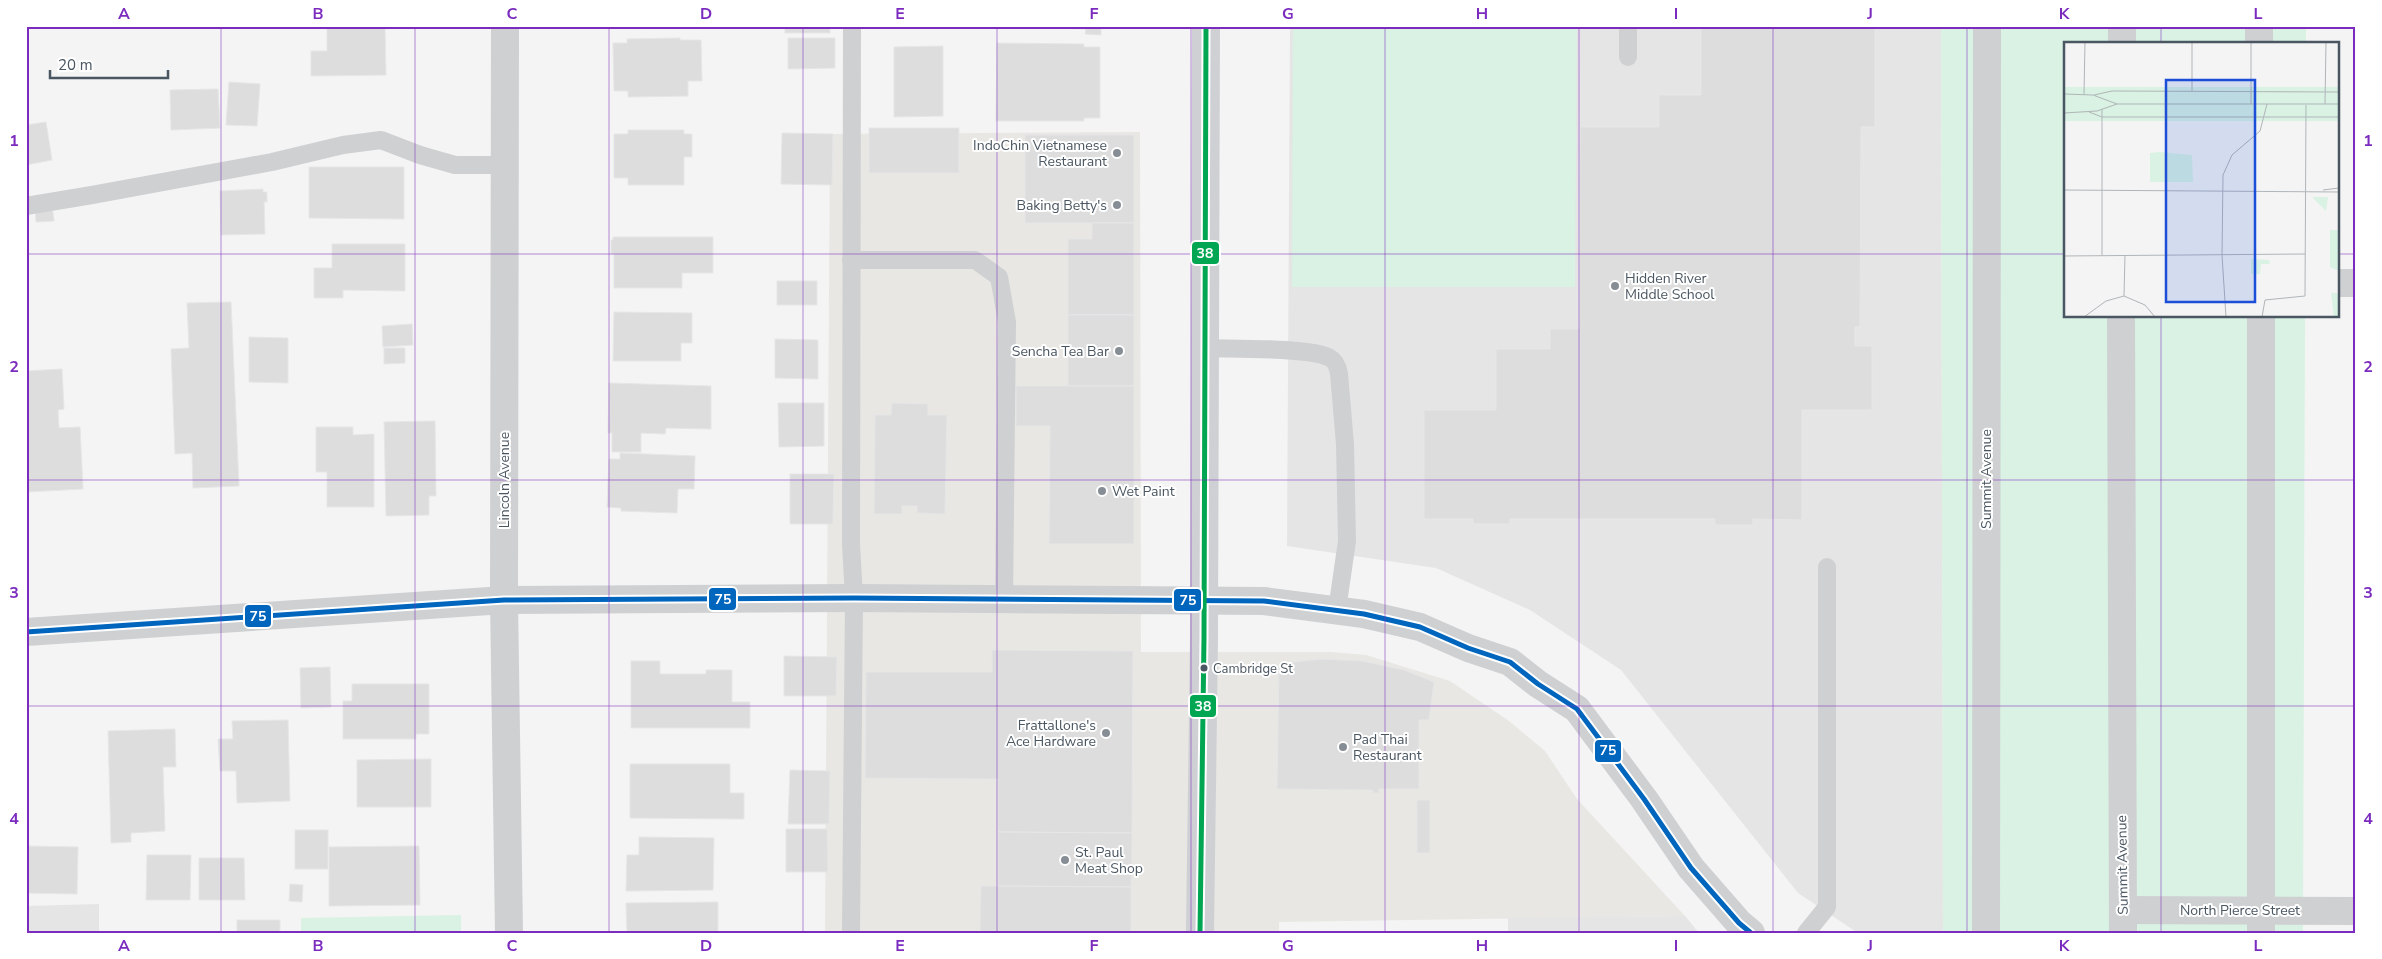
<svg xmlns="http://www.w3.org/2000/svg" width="2382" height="959" font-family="'Nunito Sans',sans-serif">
<rect width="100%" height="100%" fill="#f4f4f4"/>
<!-- commercial -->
<polygon fill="#e8e7e3" points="1140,132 1141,652 1331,652 1366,655 1450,681 1509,721 1545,751 1577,799 1685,916 1279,922 1279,933 825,933 830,134"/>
<!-- education -->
<g fill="#e6e5e6">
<polygon points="1290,26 1941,26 1943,933 1858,933 1798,893 1621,670 1530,610 1436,568 1287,546"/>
<polygon points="99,904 99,933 26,933 26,906"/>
<polygon points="1685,916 1699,933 1508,933 1508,918"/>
</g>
<!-- green -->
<g fill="#d9f2e3">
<polygon points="1293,26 1577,26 1575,287 1292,287"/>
<polygon points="1941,26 2306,26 2306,44 2066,44 2066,316 2305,316 2303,933 1943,933"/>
<polygon points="461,915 461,933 301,933 301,918"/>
</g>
<!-- building -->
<g fill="#ddddde" stroke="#e5e6e7">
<polygon points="327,26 385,26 386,75 311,76 311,51 327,51"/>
<rect x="785" y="26" width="45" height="7"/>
<polygon points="982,26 1101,26 1101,35 1085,34 1086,29"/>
<polygon points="1701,26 1875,26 1875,127 1861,127 1860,327 1855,327 1855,346 1872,346 1872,410 1802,410 1802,520 1753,519 1753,525 1715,525 1715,519 1510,519 1510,524 1473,524 1473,519 1424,519 1424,410 1496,410 1496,349 1550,349 1550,329 1579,329 1580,127 1659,127 1659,95 1701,95"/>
<polygon points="680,38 680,40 701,40 702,81 688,81 688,96 628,97 628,91 614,91 613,43 627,43 627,39"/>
<polygon points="788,38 835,38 835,68 788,69"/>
<polygon points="997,43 1084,44 1084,47 1100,47 1100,118 1084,118 1084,121 996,121"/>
<polygon points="943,46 943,116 894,117 894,47"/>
<polygon points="229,82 260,84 257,126 226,125"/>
<polygon points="218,89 220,128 171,130 170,90"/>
<polygon points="46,122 52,160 26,165 26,125"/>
<rect x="869" y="128" width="90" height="45"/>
<polygon points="628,130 684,130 684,134 692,134 692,157 684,157 684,185 628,185 628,178 614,178 614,134 628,134"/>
<polygon points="782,133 833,134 832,185 781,184"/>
<rect x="1025" y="135" width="109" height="88"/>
<polygon points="309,167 404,167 404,219 309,218"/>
<polygon points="263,189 263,192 267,192 267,202 264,202 265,234 221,235 220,191"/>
<polygon points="52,206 54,221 36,222 35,207"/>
<polygon points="1092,223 1134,223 1134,315 1068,315 1068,239 1092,239"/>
<polygon points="613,237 713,237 713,273 682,273 682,288 614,288 614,254 611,254 611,240 613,240"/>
<polygon points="332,244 405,244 405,291 343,290 343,298 314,298 314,268 332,268"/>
<rect x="777" y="281" width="40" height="24"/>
<polygon points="231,302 239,486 193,488 192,453 175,454 171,349 189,348 187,303"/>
<polygon points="614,312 692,313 692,343 681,343 681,361 613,361"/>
<rect x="1068" y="315" width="66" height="71"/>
<polygon points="412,324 413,345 383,347 382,326"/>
<polygon points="249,337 288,338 288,383 249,382"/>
<polygon points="775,339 818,340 818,379 775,378"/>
<polygon points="384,348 405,348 405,363 384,364"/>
<polygon points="62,369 64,409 58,410 59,428 80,427 83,489 26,492 26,371"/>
<polygon points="609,383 711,386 711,429 666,428 665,434 641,433 641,452 612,452 612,433 608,433"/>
<polygon points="1016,386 1134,386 1134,544 1049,544 1050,426 1016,426"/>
<polygon points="778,403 824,403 824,446 779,447"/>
<polygon points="892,403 928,404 928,415 947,415 945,514 917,513 917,506 902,506 902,514 874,514 875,415 891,415"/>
<polygon points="435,421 436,496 429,496 429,515 386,516 384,422"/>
<polygon points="316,427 353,427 353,435 374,434 374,507 327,507 327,472 316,472"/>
<polygon points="620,453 695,456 694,489 678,489 677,513 621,511 621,508 607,507 609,459 620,459"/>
<polygon points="790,474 834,474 833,524 790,524"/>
<polygon points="992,650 1133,651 1132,833 998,832 998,779 865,778 866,672 992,672"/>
<polygon points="784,656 837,657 836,696 784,696"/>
<polygon points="1321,659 1362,661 1404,670 1434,682 1429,720 1419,720 1419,789 1379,789 1379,793 1373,793 1373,790 1277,789 1279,664"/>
<polygon points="631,661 660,661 660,674 706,674 706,670 732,670 732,702 750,702 750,728 631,728"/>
<polygon points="330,667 331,707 301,708 300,668"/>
<polygon points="352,684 429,684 429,734 416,734 416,739 343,739 343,701 352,701"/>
<polygon points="288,720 290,801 237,803 236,771 220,771 218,739 233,739 232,721"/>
<polygon points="175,729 176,767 163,767 165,831 131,833 131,842 111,843 108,731"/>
<polygon points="431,759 431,807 357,807 357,760"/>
<polygon points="630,764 730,764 730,793 744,793 744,819 630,818"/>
<polygon points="790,770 830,771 829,824 788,824"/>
<rect x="1417" y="800" width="13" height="53"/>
<polygon points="786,829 827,829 828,872 786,872"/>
<rect x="295" y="830" width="33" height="39"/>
<polygon points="998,832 1132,833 1131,887 998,886"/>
<polygon points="639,837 714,838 713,890 626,891 627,855 639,855"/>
<polygon points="26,846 78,847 77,894 26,893"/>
<polygon points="419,846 420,905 329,906 329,847"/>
<polygon points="147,855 191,855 190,900 146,900"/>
<polygon points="199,858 244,858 245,900 199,900"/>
<polygon points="290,884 303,885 302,902 289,901"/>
<polygon points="981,886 1131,887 1131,933 980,933"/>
<polygon points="718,902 718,933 627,933 626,903"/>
<rect x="237" y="920" width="43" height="13"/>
</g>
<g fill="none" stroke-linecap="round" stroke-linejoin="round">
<!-- service -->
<g stroke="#ced0d2" stroke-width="18">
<polyline points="1628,57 1628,26"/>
<polyline points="26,206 92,195 272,162 343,145 381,140 420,155 455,165 505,165"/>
<polyline points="851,260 975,260 999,277 1007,322 1004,601"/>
<path d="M1205 348C1229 349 1313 347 1330 358 1336 361 1338 368 1339 374L1345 444 1347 541 1337 610"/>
<polyline points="851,933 854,598 851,544 852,26"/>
<polyline points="1806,933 1827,907 1827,567"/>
</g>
<!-- minor -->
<g stroke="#ced0d2" stroke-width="28">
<polyline points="505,26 504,600 509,933"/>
<polyline points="2259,26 2259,44"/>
<polyline points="2338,283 2356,283"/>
<polyline points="26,632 504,600 854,598 1264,601 1364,614 1420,627 1468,648 1510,662 1538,684 1577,709 1644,799 1691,868 1739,923 1751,933"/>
<polyline points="2123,910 2356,911"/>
<polyline points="1986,933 1987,26"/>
<polyline points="2261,933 2261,316"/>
</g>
<!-- tertiary -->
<g stroke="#ced0d2" stroke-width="28">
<polyline points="2122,44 2122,26"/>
<polyline points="2121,316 2123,933"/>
</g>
<!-- secondary -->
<polyline stroke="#ced0d4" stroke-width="28" points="1200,933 1204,638 1206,26"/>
<!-- bus-1 casing -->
<g stroke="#fff" stroke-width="9">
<polyline id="bus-1" points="26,632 504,600 854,598 1264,601 1364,614 1420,627 1468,648 1510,662 1538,684 1577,709 1644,799 1691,868 1739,923 1751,933"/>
</g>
<!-- bus-2 casing -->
<g stroke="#fff" stroke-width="9">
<polyline id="bus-2" points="1200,933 1204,638 1206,26"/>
</g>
<!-- bus-1 -->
<use href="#bus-1" stroke="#0065bd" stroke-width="5"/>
<!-- bus-2 -->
<use href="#bus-2" stroke="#00a651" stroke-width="5"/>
</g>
<!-- grid -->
<path fill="none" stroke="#7b2cbf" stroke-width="1" stroke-opacity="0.55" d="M221 26V933M415 26V933M609 26V933M803 26V933M997 26V933M1191 26V933M1385 26V933M1579 26V933M1773 26V933M1967 26V933M2161 26V44M26 254H2066M2338 254H2356M2161 316V933M26 480H2356M26 706H2356"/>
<!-- markers -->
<g fill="#868d94" stroke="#fff" stroke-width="2">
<circle cx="1117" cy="153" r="5"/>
<circle cx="1117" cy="205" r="5"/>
<circle cx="1615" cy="286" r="5"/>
<circle cx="1119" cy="351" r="5"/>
<circle cx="1102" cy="491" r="5"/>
<circle cx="1106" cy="733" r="5"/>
<circle cx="1343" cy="747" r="5"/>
<circle cx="1065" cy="860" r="5"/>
</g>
<circle fill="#4a5661" stroke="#fff" stroke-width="2" cx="1204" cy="668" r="4.5"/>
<g text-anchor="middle" stroke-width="4" stroke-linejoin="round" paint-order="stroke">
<!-- bus labels -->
<g font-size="13" fill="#4a5661" stroke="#fff" text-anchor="start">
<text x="1213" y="673">Cambridge St</text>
</g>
<!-- poi labels -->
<g font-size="14" fill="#4a5661" stroke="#fff" text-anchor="end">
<text x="1107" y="150">IndoChin Vietnamese<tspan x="1107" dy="16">Restaurant</tspan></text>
<text x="1107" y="210">Baking Betty's</text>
<text x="1625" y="283" text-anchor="start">Hidden River<tspan x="1625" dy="16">Middle School</tspan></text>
<text x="1109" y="356">Sencha Tea Bar</text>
<text x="1112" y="496" text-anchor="start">Wet Paint</text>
<text x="1096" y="730">Frattallone's<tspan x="1096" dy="16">Ace Hardware</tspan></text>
<text x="1353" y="744" text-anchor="start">Pad Thai<tspan x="1353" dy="16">Restaurant</tspan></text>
<text x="1075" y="857" text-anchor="start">St. Paul<tspan x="1075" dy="16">Meat Shop</tspan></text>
</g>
<!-- street labels -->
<g font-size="14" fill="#4a5661" stroke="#fff">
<text transform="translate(1986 479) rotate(-90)" y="5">Summit Avenue</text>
<text transform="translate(504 480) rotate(-90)" y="5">Lincoln Avenue</text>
<text transform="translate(2122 865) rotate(-91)" y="5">Summit Avenue</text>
<text x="2240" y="915">North Pierce Street</text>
</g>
</g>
<!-- overview -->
<g transform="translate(2064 42)">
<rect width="275" height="275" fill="#f4f4f4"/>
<path d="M0 45H275V79H0ZM96 110 128 113 129 140H86V111ZM264 155 262 169 249 156V155ZM266 188H275V229L266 225ZM187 217 205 218 206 222H197L196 232H187ZM267 251H275V275H270Z" fill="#d9f2e3"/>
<path fill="none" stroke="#b0b5b9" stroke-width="1" d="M128 0V49M0 52 29 53 53 62H275M20 52 21 0M30 53 48 49 275 50M187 62V0M261 62 262 0M38 67V213M25 70 38 75H275M0 71 33 69 53 62M0 148 275 150M259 148 275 146M0 214 241 212M60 254 61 213M20 275 42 259 60 254 81 263 91 275M162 275 158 213 159 133 168 113 196 89 203 62M198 275 201 258 241 254 242 63"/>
<path fill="#1d4ed8" fill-opacity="0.15" stroke="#1d4ed8" stroke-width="2.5" d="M102 38H191V260H102Z"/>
<rect width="275" height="275" fill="none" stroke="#4a5661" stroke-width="2.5"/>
</g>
<g stroke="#fff" stroke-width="2">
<rect x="1191" y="241" width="29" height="24" rx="5" fill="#00a651"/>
<rect x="708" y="587" width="29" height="24" rx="5" fill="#0065bd"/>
<rect x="1173" y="588" width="29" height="24" rx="5" fill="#0065bd"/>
<rect x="244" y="604" width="28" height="24" rx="5" fill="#0065bd"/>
<rect x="1189" y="694" width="28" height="24" rx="5" fill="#00a651"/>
<rect x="1594" y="739" width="28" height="24" rx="5" fill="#0065bd"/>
</g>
<g font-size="14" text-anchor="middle" font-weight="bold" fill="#fff">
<text x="1205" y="258">38</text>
<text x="723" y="604">75</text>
<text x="1188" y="605">75</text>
<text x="258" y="621">75</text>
<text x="1203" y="711">38</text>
<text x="1608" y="755">75</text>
</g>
<!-- border -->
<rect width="2382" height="959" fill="none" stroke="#ffffff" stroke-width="55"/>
<!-- scale -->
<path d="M50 70v8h118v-8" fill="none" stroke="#4a5661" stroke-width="2.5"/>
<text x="58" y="70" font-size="15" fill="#4a5661" stroke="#ffffff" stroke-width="4" paint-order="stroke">20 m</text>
<rect x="28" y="28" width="2326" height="904" fill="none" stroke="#7b2cbf" stroke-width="2"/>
<g font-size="16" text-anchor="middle" font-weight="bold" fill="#7b2cbf">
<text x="124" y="19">A</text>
<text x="318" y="19">B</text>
<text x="512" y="19">C</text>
<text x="706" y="19">D</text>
<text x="900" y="19">E</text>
<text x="1094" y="19">F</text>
<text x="1288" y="19">G</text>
<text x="1482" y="19">H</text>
<text x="1676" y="19">I</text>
<text x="1870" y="19">J</text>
<text x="2064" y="19">K</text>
<text x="2258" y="19">L</text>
<text x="14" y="146">1</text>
<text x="2368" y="146">1</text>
<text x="14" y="372">2</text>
<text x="2368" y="372">2</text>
<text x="14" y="598">3</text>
<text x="2368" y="598">3</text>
<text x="14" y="824">4</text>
<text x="2368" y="824">4</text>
<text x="124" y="951">A</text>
<text x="318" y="951">B</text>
<text x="512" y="951">C</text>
<text x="706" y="951">D</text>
<text x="900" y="951">E</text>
<text x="1094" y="951">F</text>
<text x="1288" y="951">G</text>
<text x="1482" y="951">H</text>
<text x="1676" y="951">I</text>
<text x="1870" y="951">J</text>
<text x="2064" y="951">K</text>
<text x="2258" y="951">L</text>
</g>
</svg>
